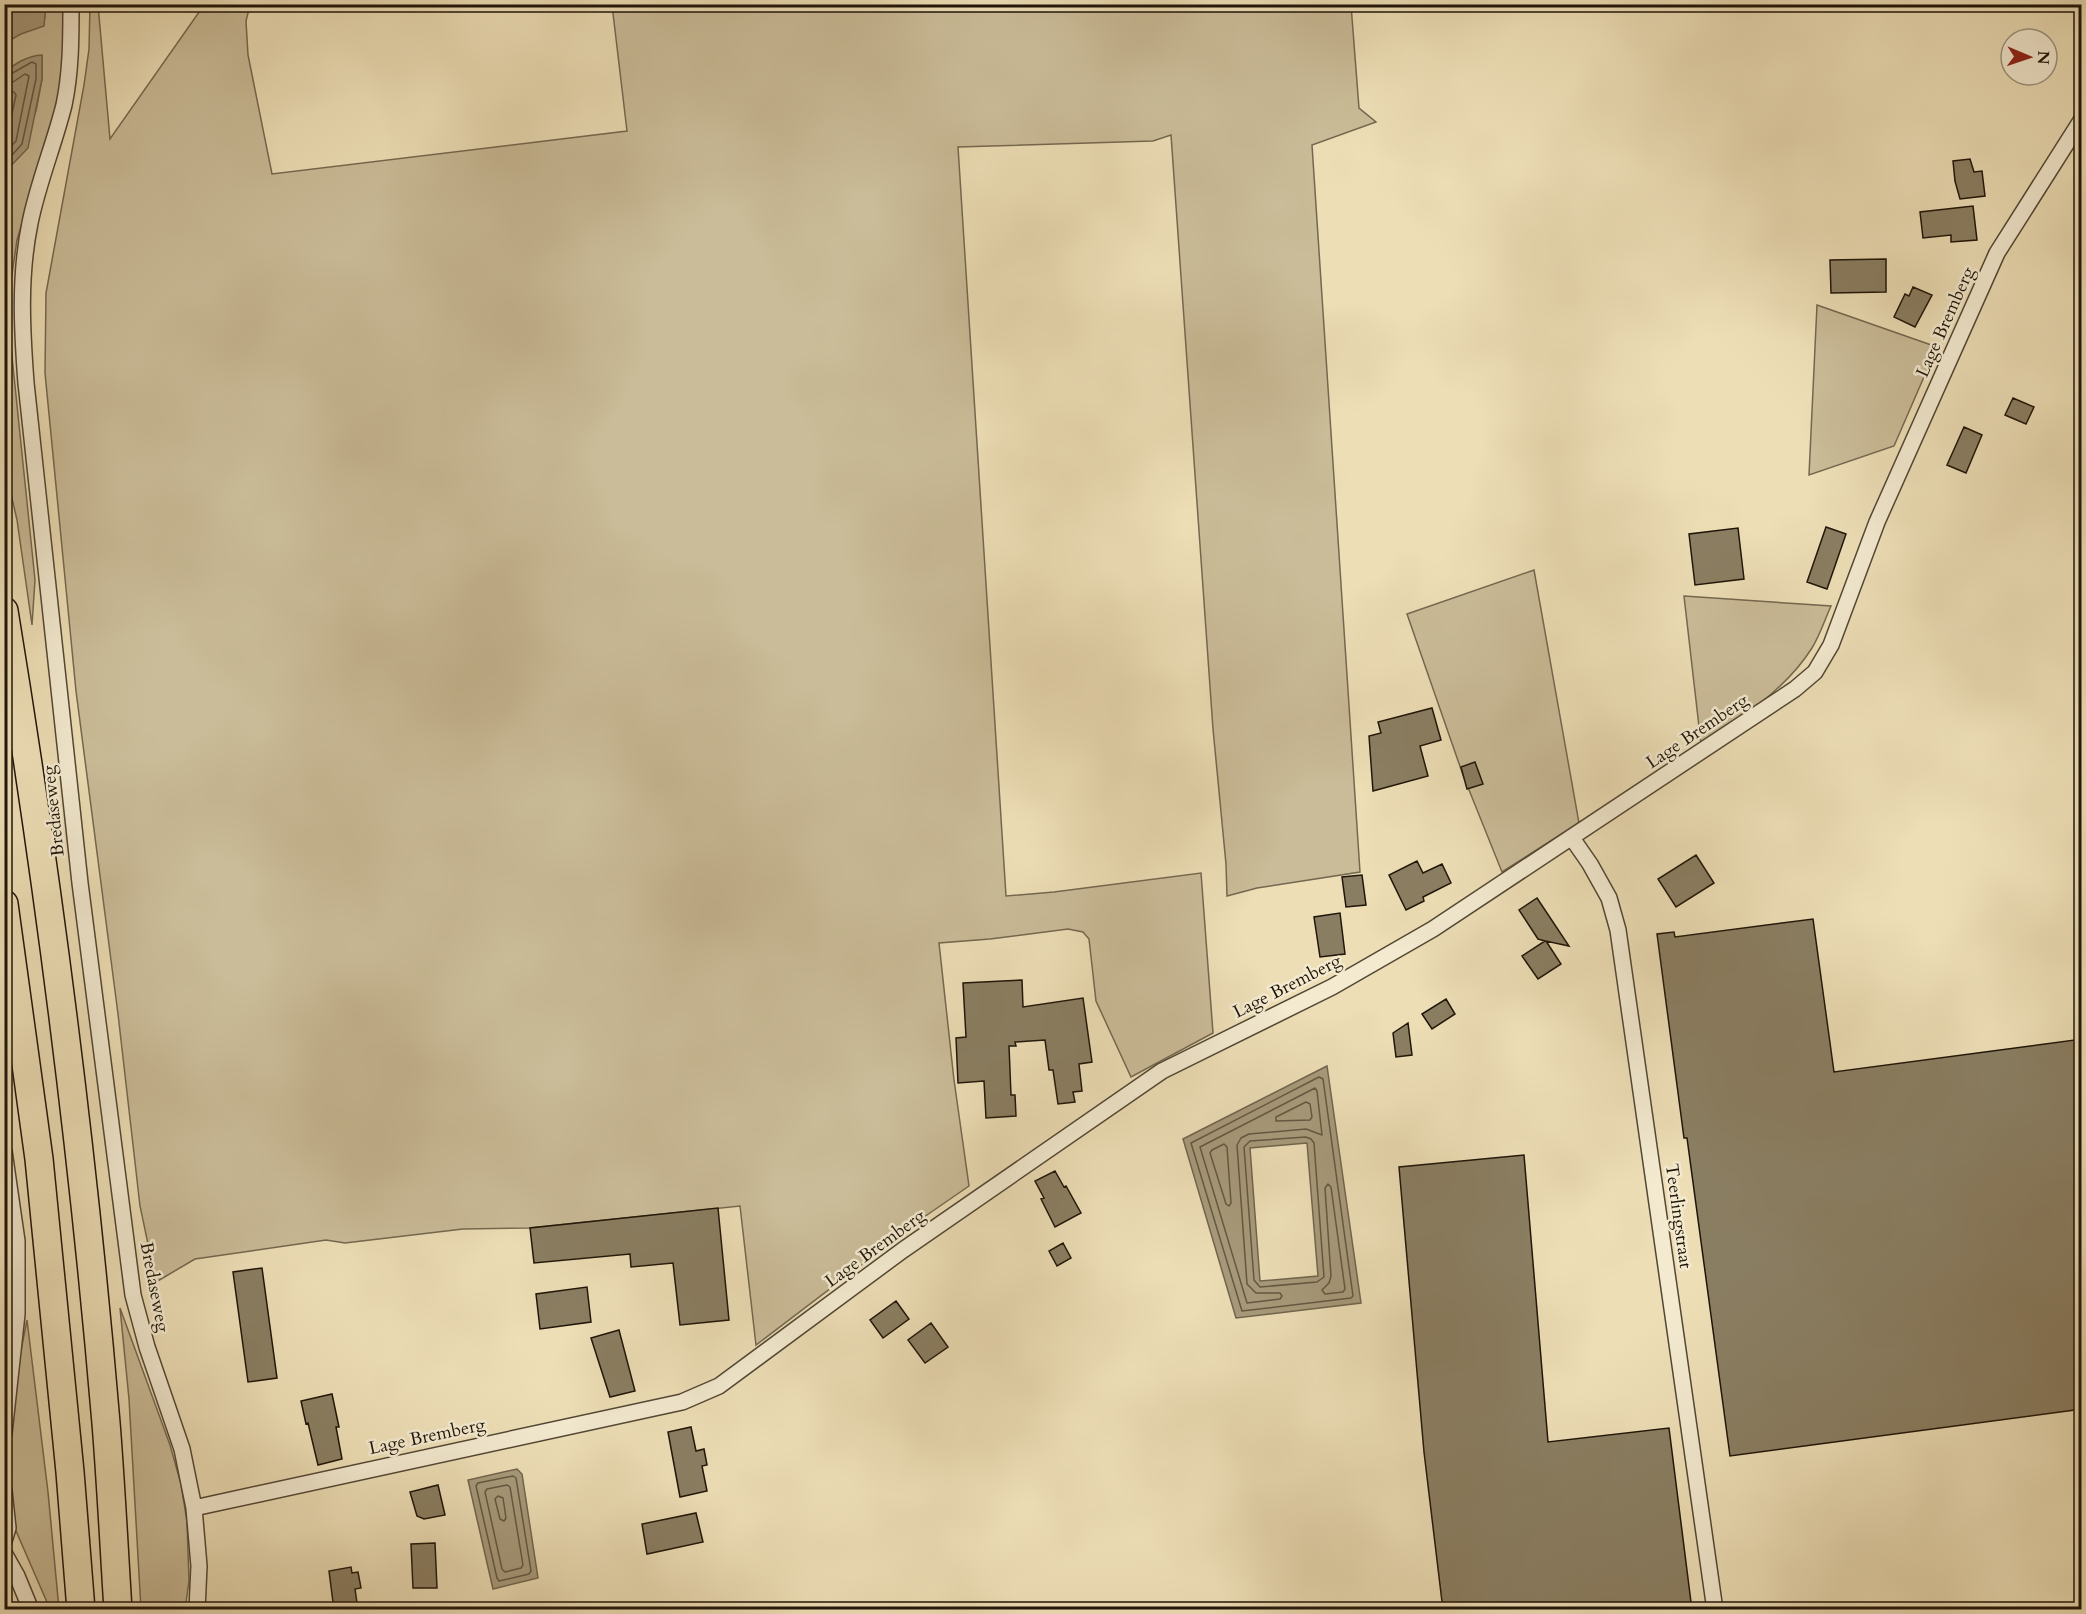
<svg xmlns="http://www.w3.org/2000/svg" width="2086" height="1614" viewBox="0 0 2086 1614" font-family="Cardo,serif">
<rect width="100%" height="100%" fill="#eddeb6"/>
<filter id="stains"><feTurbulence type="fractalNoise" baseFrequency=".00333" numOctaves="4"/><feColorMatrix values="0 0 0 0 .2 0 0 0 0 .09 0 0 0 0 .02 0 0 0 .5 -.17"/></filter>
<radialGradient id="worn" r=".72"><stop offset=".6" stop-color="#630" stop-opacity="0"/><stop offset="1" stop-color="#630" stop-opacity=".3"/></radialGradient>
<path fill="#cabc98" stroke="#746850" stroke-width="1.5" d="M46 5H64L62 87 17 240 7 308 35 580 32 625 17 520 5 468 4 172 11 166 36 111 42 79V56C27 56 17 63 5 72V43L45 17Z
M90 5H98L110 139 204 5H250L246 21 248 55 272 174 627 131 612 5H1351L1359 108 1376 122 1312 145 1360 872 1257 888 1227 896 1226 864 1213 729 1171 135 1153 141 958 147 1006 896 1054 892 1201 873 1213 1033 1131 1077 1096 1001 1089 939 1083 932 1068 929 990 939 939 943 954 1080 969 1186 927 1215 756 1345 740 1206 529 1228 463 1229 345 1243 326 1240 195 1259 156 1282 140 1206 118 1014 76 691 45 373 46 293 84 85 89 49Z
M1817 305 1937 347 1894 446 1809 475Z
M1534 570 1579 823 1502 872 1463 775 1407 614Z
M1684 596 1831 606C1825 619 1820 635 1812 648 1784 692 1743 715 1701 744Z
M120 1308 170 1445 181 1484 187 1522 189 1581 185 1609H141L129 1399Z
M27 1320 48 1492 59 1609H50L6 1508 5 1458 11 1401Z"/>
<path fill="#a79a7b" stroke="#71654d" stroke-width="1.5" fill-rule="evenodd" d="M5 4 46 5 44 26 21 34 5 43Z
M42 55V79L28 148 5 172V72C16 63 27 56 42 55Z
M1327 1066 1361 1303 1236 1318 1183 1139ZM1307 1143 1318 1276 1260 1281 1250 1148Z
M517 1469 522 1474 538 1578 493 1589 468 1480Z"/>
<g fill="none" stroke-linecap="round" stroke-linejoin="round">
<path stroke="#635842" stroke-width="1.5" d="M4 76 9 75 32 62 36 64V79L22 144 4 164
M4 84 13 82 25 74 29 76 16 141 4 153
M4 93 14 92 16 95 7 136 4 140
M1319 1077 1323 1079 1353 1296 1351 1298 1242 1311 1191 1143Z
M1315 1088 1317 1091 1322 1135 1306 1129 1249 1134 1241 1138 1237 1145 1247 1284 1256 1293H1280L1282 1296 1280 1299 1247 1303 1200 1147Z
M1306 1102 1310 1104 1312 1117 1310 1120 1276 1121V1117Z
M1306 1137 1311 1139 1314 1143 1324 1277 1317 1282 1260 1287 1254 1280 1244 1147 1250 1141Z
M1224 1144 1227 1147 1231 1203 1229 1206 1226 1204 1210 1153 1212 1150Z
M1328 1184 1331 1187 1345 1289 1343 1292 1325 1294 1322 1290 1329 1283 1331 1276 1325 1188Z
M513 1476 516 1478 531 1571 529 1574 499 1581 497 1578 476 1486 478 1483Z
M507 1485 510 1487 523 1565 521 1568 505 1572 502 1569 485 1492 487 1489Z
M498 1496 503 1498 506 1518 504 1521 500 1519 495 1499Z"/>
</g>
<path fill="#8a7e62" stroke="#1f1508" stroke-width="1.5" d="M1970 159 1974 172 1982 171 1985 196 1960 199 1955 181 1953 161Z
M1973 206 1977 240 1951 242V235L1923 238 1920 212Z
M1886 259V292L1831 293 1830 260Z
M1913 287 1932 295 1915 327 1894 317 1905 294 1909 296Z
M2013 398 2034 407 2026 424 2005 415Z
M1964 427 1982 435 1966 473 1947 465Z
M1826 527 1846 534 1827 589 1807 582Z
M1738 528 1744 579 1695 585 1689 534Z
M1432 708 1441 740 1420 746 1428 776 1373 791 1369 736 1381 733 1378 722Z
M1475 762 1483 784 1467 789 1461 767Z
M1696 855 1714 883 1676 907 1658 879Z
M1417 861 1423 873 1442 864 1451 883 1423 897 1424 901 1406 910 1389 875Z
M1362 875 1366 905 1346 907 1342 877Z
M1537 898 1569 946 1546 941 1561 964 1538 979 1522 956 1545 941 1538 939 1519 910Z
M1340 913 1345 954 1320 957 1314 917Z
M1813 919 1834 1072 2082 1039V1409L1730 1456 1687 1138H1684L1657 934 1674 932 1675 937Z
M1022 980 1023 1007 1083 998 1092 1062 1079 1064 1082 1091 1073 1092 1075 1102 1058 1104 1053 1070H1049L1045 1040 1015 1042 1016 1046H1009L1011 1095H1015L1016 1116 986 1118 984 1081 958 1083 956 1038 966 1037 963 983Z
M1446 999 1455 1014 1432 1029 1422 1014Z
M1408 1023 1412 1055 1396 1057 1393 1033Z
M1524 1155 1548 1442 1669 1428 1692 1610H1443L1424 1452 1399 1167Z
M1055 1171 1064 1187 1066 1186 1081 1213 1055 1227 1041 1199 1044 1198 1035 1181Z
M718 1208 729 1320 680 1325 673 1263 631 1267 630 1254 534 1263 530 1228Z
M1063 1243 1071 1258 1057 1266 1049 1251Z
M262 1268 277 1378 248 1382 233 1272Z
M587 1287 591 1322 540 1329 536 1294Z
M896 1301 909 1319 883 1338 870 1320Z
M931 1323 948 1347 925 1363 908 1340Z
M619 1330 635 1391 610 1397 591 1338Z
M332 1394 339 1427H336L342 1459 318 1465 308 1423 306 1424 301 1401Z
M691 1427 696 1451 704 1449 707 1465 702 1466 707 1491 680 1497 668 1432Z
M438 1485 445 1515 424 1519 417 1516 410 1492Z
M696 1513 703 1542 647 1554 642 1524Z
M435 1543 437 1588H413L411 1544Z
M351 1567 352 1573 358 1572 361 1588 355 1589 358 1610H334L329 1571Z"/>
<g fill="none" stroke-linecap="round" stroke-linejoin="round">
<g stroke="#524734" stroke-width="18">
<path id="minor" d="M71 4C71 38 71 72 64 105 54 145 38 183 30 223 19 276 22 330 26 383L80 883 133 1295 147 1347 182 1449 194 1508 199 1566 197 1610
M1572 838 1590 864 1609 898 1618 930 1715 1610
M4 1151 17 1241V1314L4 1433
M4 1491 8 1528 4 1541
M194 1508 682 1402 719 1386 903 1250 1162 1071 1332 987 1433 929 1795 689 1815 672 1831 645 1877 522 1997 253 2082 119
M4 1553 17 1576 31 1610"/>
</g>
<g stroke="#1f1508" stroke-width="30">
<path id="motorway" d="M4 611C48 880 83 1151 106 1423 111 1485 114 1547 118 1610
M4 904 39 1159 70 1472 81 1610"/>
</g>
<use href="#minor" stroke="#f3ead0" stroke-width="15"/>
<use href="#motorway" stroke="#eddeb6" stroke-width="27"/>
</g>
<g text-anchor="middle" stroke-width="5" stroke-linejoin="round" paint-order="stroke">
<g font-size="18" fill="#1f1508" stroke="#f3ead0">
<text transform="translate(1945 322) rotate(-66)" y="6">Lage Bremberg</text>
<text transform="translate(1697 731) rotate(-34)" y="6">Lage Bremberg</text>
<text transform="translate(53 811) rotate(-96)" y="6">Bredaseweg</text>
<text transform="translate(1287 986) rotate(-27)" y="6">Lage Bremberg</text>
<text transform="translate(1679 1216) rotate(82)" y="6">Teerlingstraat</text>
<text transform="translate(875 1248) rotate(-36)" y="6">Lage Bremberg</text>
<text transform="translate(155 1287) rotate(79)" y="6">Bredaseweg</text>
<text transform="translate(427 1436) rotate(-12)" y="6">Lage Bremberg</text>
</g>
</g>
<rect width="2086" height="1614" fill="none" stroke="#eddeb6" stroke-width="24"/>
<rect x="6" y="6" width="2074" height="1602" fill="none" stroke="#1f1508" stroke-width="3"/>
<rect x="12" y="12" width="2062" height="1590" fill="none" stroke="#1f1508" stroke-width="1.5"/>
<g transform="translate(2029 57) rotate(92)"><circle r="28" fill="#f3ead0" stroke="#9e9580" stroke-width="1.5"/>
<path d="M0-4.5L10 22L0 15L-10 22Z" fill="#8f2418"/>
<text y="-9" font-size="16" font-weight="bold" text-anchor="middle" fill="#1f1508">N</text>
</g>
<rect width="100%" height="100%" filter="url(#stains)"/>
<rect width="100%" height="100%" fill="url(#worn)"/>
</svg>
